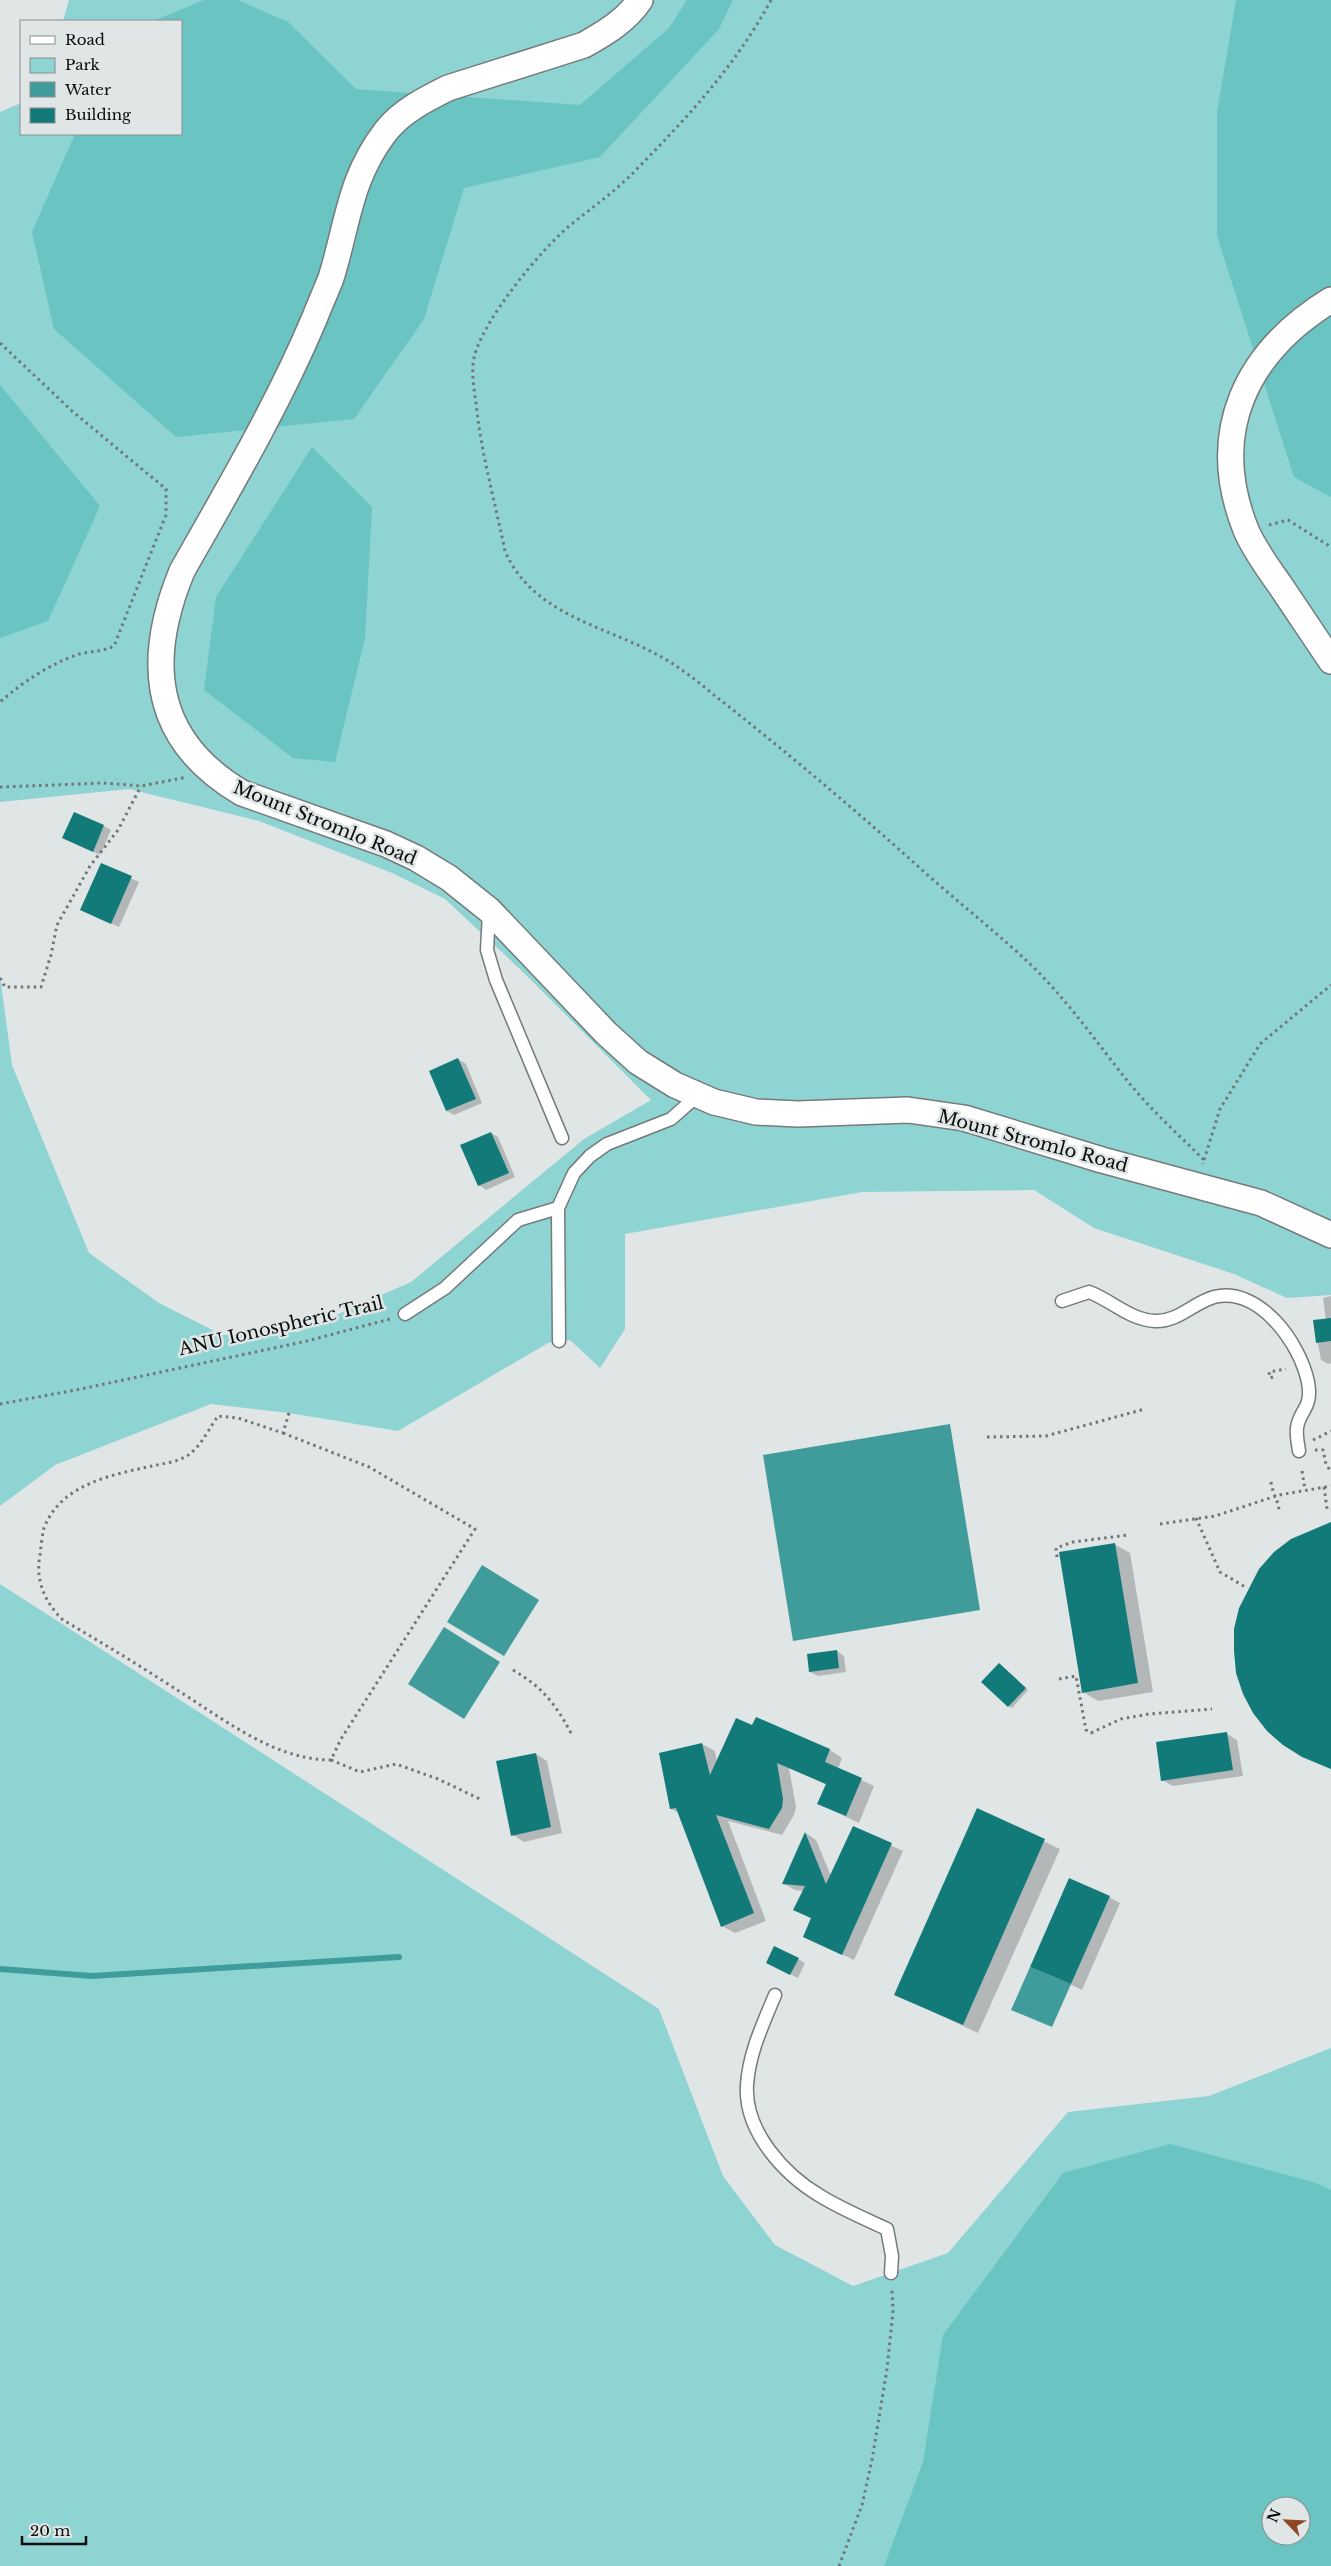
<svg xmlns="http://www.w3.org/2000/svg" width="1331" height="2566" viewBox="0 0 1331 2566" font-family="'Libre Baskerville',serif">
<rect width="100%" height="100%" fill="#e0e5e5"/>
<path fill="#8ed4d3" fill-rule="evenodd" d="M69 0H1331V1295L1287 1298 1234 1274 1094 1228 1034 1190 862 1192 625 1234V1329L600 1368 570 1340 548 1343 398 1431 289 1413 211 1404 55 1465 0 1506V976L12 1065 89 1253 159 1303 222 1335 298 1332 411 1282 584 1139 651 1100 523 972 445 899 392 873 259 821 129 789 0 802V112L21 103V134H181V21H63Z
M0 1584 659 2009 723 2176 775 2245 853 2286 948 2253 1068 2112 1209 2096 1331 2048V2566H0ZM1271 2506H1301V2536H1271Z"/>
<path fill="#6ac4c2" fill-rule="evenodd" d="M204 0H238L288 22 356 89 580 105 669 28 687 0H733L719 29 600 157 464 188 424 319 354 419 176 437 54 329 32 232 75 134H181V21H153Z
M1236 0H1331V497L1294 477 1217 236V112Z
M0 385 100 506 48 621 0 638Z
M312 447 372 507 365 638 335 762 293 758 204 690 216 597Z
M1170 2144 1313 2182 1331 2190V2566H884L923 2462 943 2335 1063 2173ZM1271 2506H1301V2536H1271Z"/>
<path fill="#409c9b" d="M950 1424 980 1610 793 1641 763 1455Z
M482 1565 539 1600 504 1656 447 1622Z
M444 1627 500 1662 464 1719 408 1684Z
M1030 1967 1071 1984 1052 2027 1011 2010Z"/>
<path fill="#0003" d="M104 826 111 830 100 855 64 838Z
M102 865 139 882 119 927 81 910Z
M458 1059 466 1064 482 1103 454 1115 447 1111Z
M491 1133 498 1137 515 1177 486 1190 479 1185Z
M1331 1296V1363L1328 1364 1321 1360 1314 1322 1326 1320 1323 1298Z
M1331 1523V1769L1302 1756Z
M1114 1544 1130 1553 1153 1692 1098 1701 1083 1692Z
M837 1651 844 1656 846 1672 818 1676 810 1672Z
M1002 1666 1028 1690 1012 1708 1009 1706Z
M756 1719 830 1750 842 1758 838 1769 874 1786 859 1823 819 1804 827 1785 789 1768 796 1807 794 1815 782 1835 728 1821 766 1921 735 1933 722 1926 679 1813 671 1809 702 1744 715 1751 717 1762 753 1727Z
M1227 1734 1237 1740 1243 1776 1173 1786 1162 1780Z
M536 1754 547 1761 562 1833 524 1842 513 1835Z
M977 1810 1060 1849 978 2033 895 1994Z
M853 1827 903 1851 854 1960 804 1937 812 1919 794 1910 804 1891 795 1890 784 1884 806 1833 816 1840 831 1876Z
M1109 1897 1120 1903 1082 1990 1032 1966Z
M798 1959 805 1963 798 1978 775 1967Z"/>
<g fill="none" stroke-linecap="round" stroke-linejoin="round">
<path stroke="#409c9b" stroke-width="6" d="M0 1969 92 1976 399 1957"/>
</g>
<path fill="#127b7a" d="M74 812 104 825 93 852 62 838Z
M101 863 132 876 111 924 80 910Z
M458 1058 476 1099 446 1111 429 1071Z
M491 1132 509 1173 478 1186 460 1145Z
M1331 1318V1341L1316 1343 1313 1320Z
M1331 1522V1769L1302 1757 1283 1745 1267 1731 1253 1713 1243 1694 1236 1673 1234 1651V1629L1239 1608 1259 1569 1274 1552 1291 1539Z
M1115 1543 1138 1683 1082 1693 1059 1552Z
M837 1650 839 1668 809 1672 807 1654Z
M999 1663 1026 1688 1008 1707 981 1682Z
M756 1717 830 1749 825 1762 862 1778 846 1816 817 1804 826 1784 777 1763 783 1799 782 1808 769 1829 716 1815 754 1913 721 1927 676 1808 670 1809 659 1753 702 1743 710 1775 736 1718 752 1725Z
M1227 1732 1233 1770 1161 1781 1156 1742Z
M536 1753 551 1827 511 1836 496 1761Z
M977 1808 1045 1839 963 2025 894 1995Z
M853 1826 892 1843 842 1955 803 1937 811 1918 793 1910 805 1886 782 1884 805 1832 826 1884Z
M1069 1878 1110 1896 1071 1984 1030 1967Z
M774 1946 799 1958 790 1975 766 1963Z"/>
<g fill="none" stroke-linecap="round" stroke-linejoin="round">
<g stroke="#757a7a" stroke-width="15">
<path id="service" d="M489 913 487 950 496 980 562 1138
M1062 1301 1089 1292C1111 1300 1130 1320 1155 1321 1178 1322 1193 1303 1214 1297 1259 1286 1300 1343 1308 1382 1313 1409 1299 1410 1297 1428 1296 1435 1298 1444 1299 1451
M405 1314 445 1288 518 1220 558 1208
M559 1341 558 1208 574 1173 590 1156 607 1144 671 1119 698 1095
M775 1995C763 2024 749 2053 747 2085 744 2131 784 2175 822 2197 842 2209 865 2219 887 2229L892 2256 891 2273"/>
</g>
<g stroke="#757a7a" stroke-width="28">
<path id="minor" d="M640 0C626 21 605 33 584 45L448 88C426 99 402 111 386 131 349 179 348 224 331 278 326 291 320 304 315 317 278 405 229 488 182 571 145 661 152 740 242 793L386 844 416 858 449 878 489 910 606 1033 638 1062 675 1085 714 1102 756 1112 798 1114 908 1110 964 1118 1102 1160 1261 1203 1331 1235
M1331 300C1245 353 1207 433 1246 530 1254 549 1268 568 1280 585 1297 610 1314 636 1331 661"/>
</g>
<path stroke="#717575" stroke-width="3" stroke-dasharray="2.5 4" stroke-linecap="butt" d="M771 0C735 67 685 120 632 174 613 193 590 209 568 227 540 251 482 321 474 358 471 373 474 388 476 403 481 453 495 502 505 551 532 614 602 625 656 654 677 665 696 680 714 695 788 753 860 814 930 877 963 906 997 933 1029 963 1065 997 1098 1044 1129 1083 1151 1110 1179 1135 1204 1160L1203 1164
M0 343 72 411 166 489V515L114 646C102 652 89 651 76 655 47 666 23 682 0 702
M1269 525 1288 520 1331 547
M0 787 103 783 141 786 187 777
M0 978 5 987H41L51 955 57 925 90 866 118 830 141 786
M1204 1160 1220 1109 1260 1044 1331 985
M1273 1377 1270 1378 1269 1372 1286 1369
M0 1404 81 1389 307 1341 390 1319
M283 1433 369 1467 475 1529 341 1739 331 1760C273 1760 221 1717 174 1688 137 1664 101 1642 63 1620 45 1603 35 1580 40 1555 41 1546 42 1536 44 1528 61 1484 111 1475 152 1466 165 1463 180 1462 191 1453 202 1444 210 1427 218 1416L238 1418 283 1433 289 1413
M987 1437 1046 1436 1145 1409
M1313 1440 1331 1431
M1315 1450H1323L1326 1464 1331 1472
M1302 1471 1305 1490
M1271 1482C1272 1492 1278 1500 1279 1510
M1324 1487 1327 1509H1331
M1196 1518 1220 1572 1247 1588
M1160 1524 1215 1516 1279 1495 1331 1486
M1057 1557 1056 1548 1073 1542 1128 1535
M513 1670C542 1687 555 1703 571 1733
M1059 1679 1076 1676 1086 1730 1091 1733 1121 1719 1149 1714 1212 1709
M331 1760 360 1772 396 1764 438 1779 482 1800
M839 2566 862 2505 872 2460 887 2369 893 2311 892 2289"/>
<use href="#service" stroke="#fff" stroke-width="12"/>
<use href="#minor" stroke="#fff" stroke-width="25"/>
</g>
<g text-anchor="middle" stroke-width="5" stroke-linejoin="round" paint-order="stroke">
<g font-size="18" fill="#0a0c0c" stroke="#e0e5e5">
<text transform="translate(325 823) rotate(22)" y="6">Mount Stromlo Road</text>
<text transform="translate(1033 1141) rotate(15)" y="6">Mount Stromlo Road</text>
<text transform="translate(281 1326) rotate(-13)" y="6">ANU Ionospheric Trail</text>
</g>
</g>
<rect x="20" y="20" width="162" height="115" fill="#e0e5e5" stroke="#8a8e8e"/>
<rect x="30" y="36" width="25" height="8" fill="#ffffff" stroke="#8a8e8e"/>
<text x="65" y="45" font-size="15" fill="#0a0c0c">Road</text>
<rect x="30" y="58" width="25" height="15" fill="#8ed4d3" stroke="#8a8e8e"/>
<text x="65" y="70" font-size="15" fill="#0a0c0c">Park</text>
<rect x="30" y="82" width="25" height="15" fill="#409c9b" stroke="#8a8e8e"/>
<text x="65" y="95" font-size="15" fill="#0a0c0c">Water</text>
<rect x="30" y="108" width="25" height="15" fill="#127b7a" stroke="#8a8e8e"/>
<text x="65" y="120" font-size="15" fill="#0a0c0c">Building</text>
<g transform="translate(1286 2521) rotate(294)"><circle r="24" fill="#e0e5e5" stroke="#8a8e8e"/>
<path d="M0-4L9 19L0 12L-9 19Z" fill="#8f4823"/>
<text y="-8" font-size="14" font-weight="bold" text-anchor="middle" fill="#0a0c0c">N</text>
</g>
<path d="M22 2536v8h64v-8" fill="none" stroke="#0a0c0c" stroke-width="2.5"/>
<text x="30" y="2536" font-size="15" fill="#0a0c0c" stroke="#e0e5e5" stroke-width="4" paint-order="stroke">20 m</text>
</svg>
